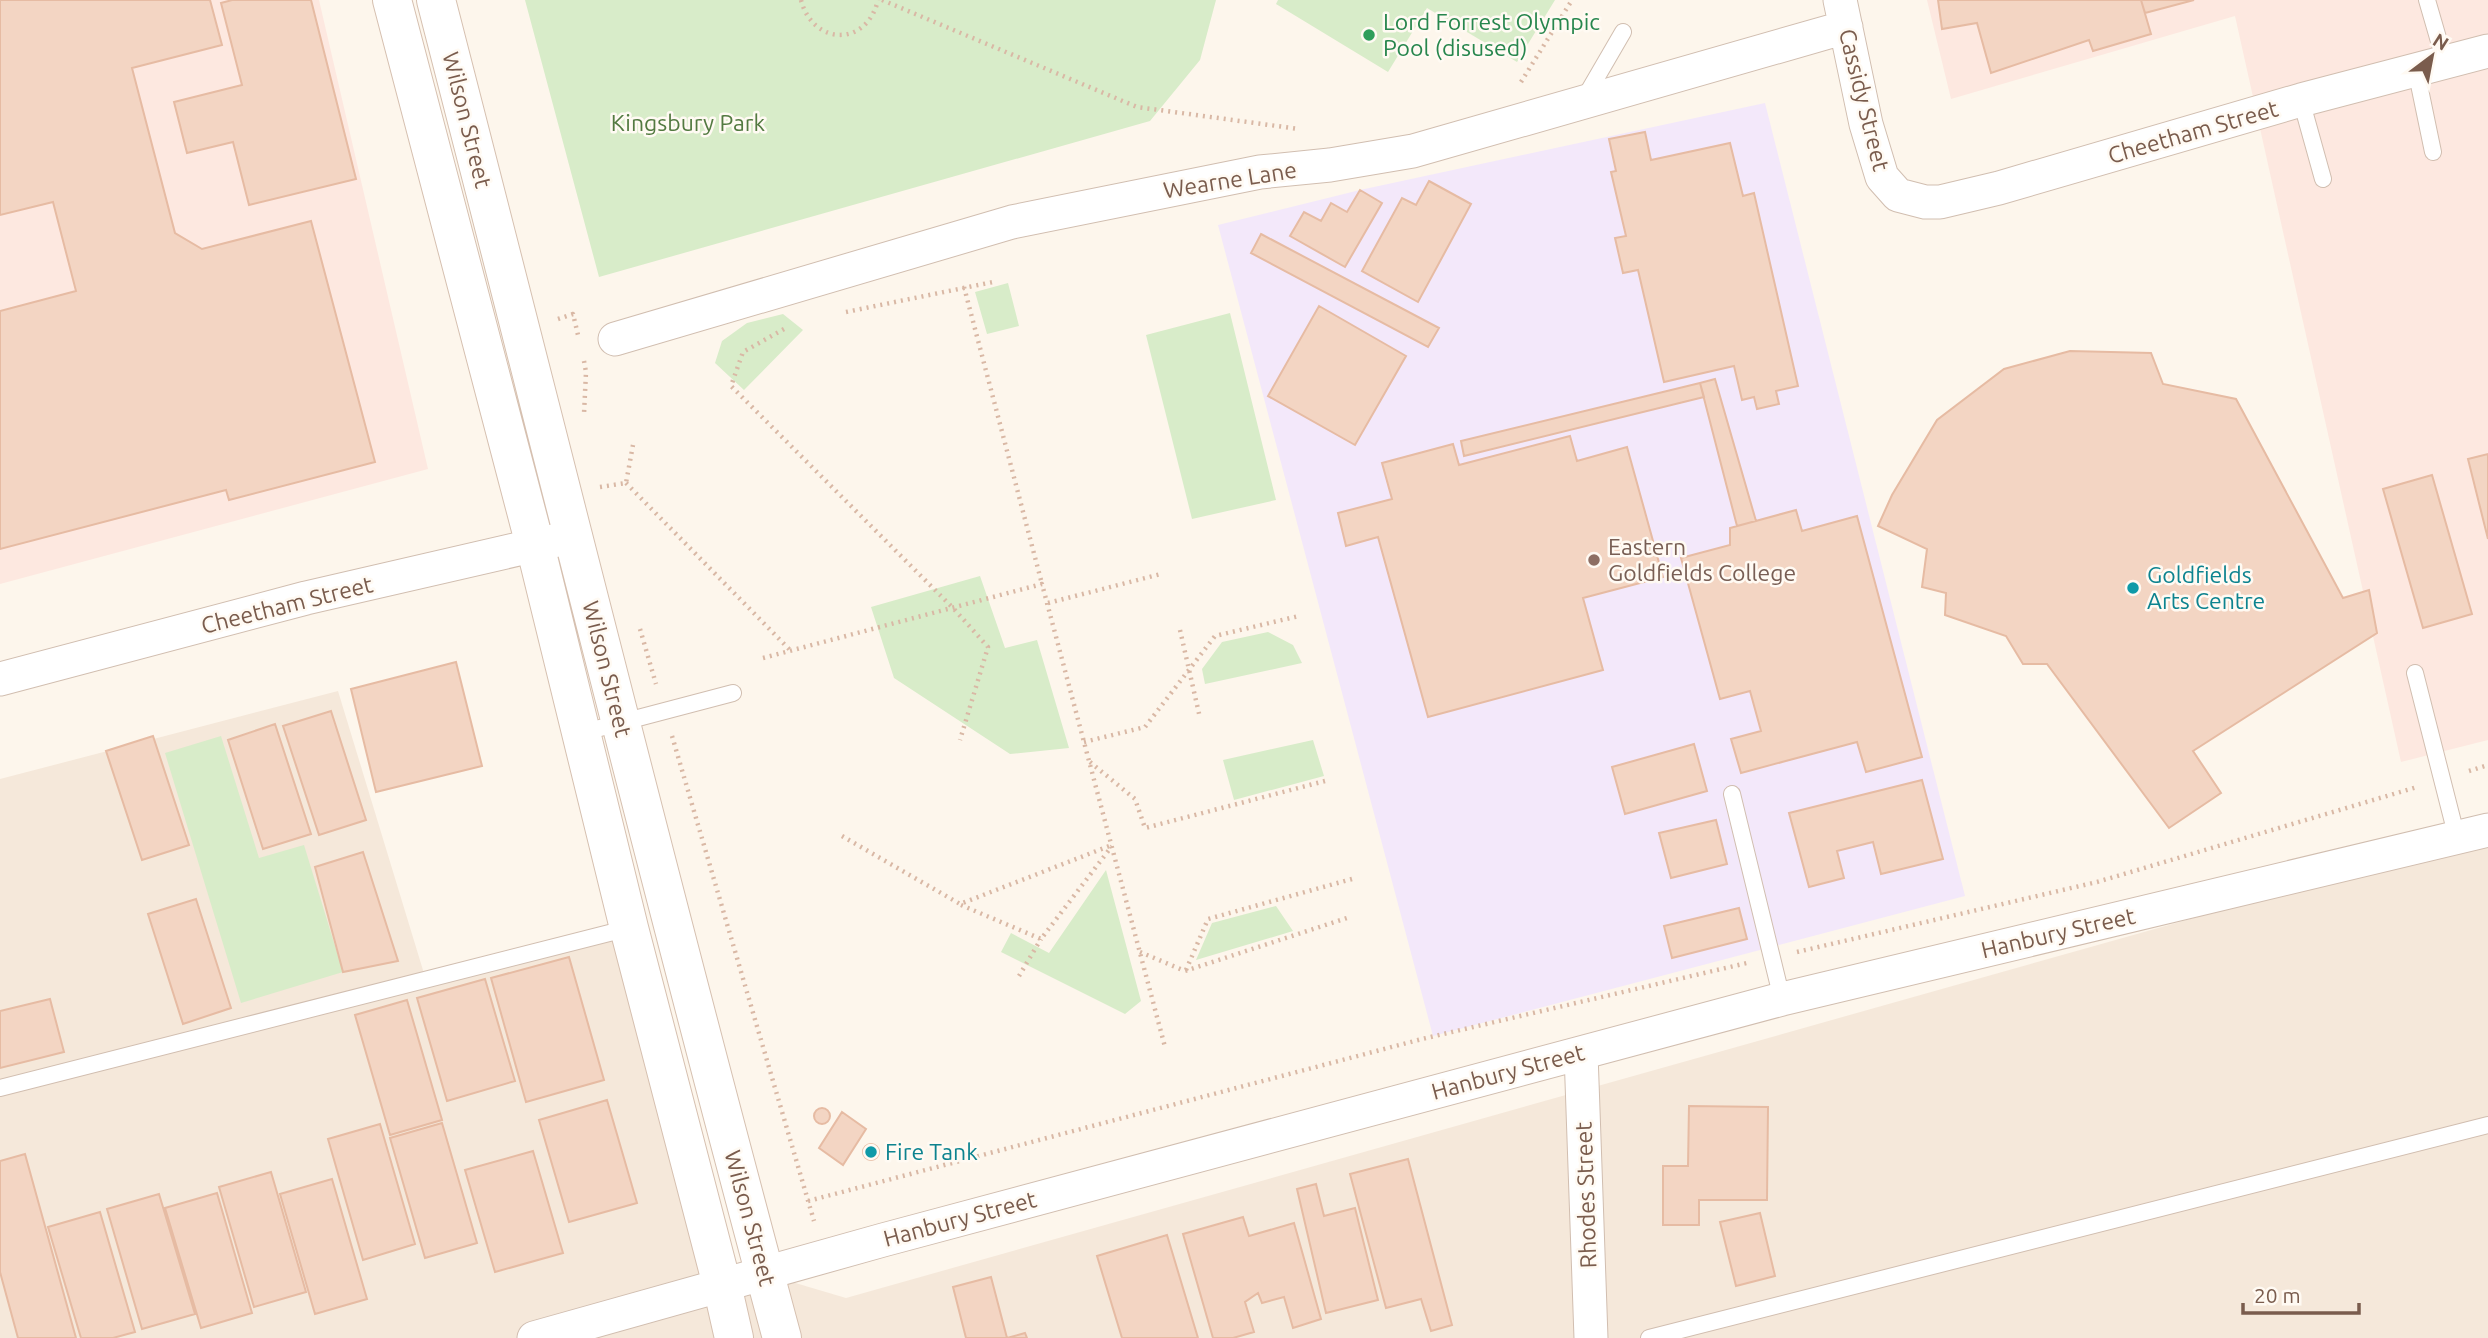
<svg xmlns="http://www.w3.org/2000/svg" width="2488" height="1338" viewBox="0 0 2488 1338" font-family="Ubuntu,sans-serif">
<rect width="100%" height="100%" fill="#fdf6ec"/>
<path fill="#f5e8da" d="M338 691 426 980 629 928 722 1285 765 1274 846 1298 2488 835V1338H0V779Z"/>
<path fill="#fde8e0" d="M0 0H319L428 469 0 584Z
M1927 0H2488V740L2401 762 2235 16 1951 99Z"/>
<path fill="#f3e8fa" d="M1765 103 1965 896 1433 1036 1218 225 1360 190Z"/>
<path fill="#d8ecc9" d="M525 0H1216L1200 60 1150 121 599 277Z
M1278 0H1555L1517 62 1427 8 1388 72 1276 4Z
M1008 283 1019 326 987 334 975 292Z
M1230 313 1276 500 1192 519 1146 335Z
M783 314 803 330 744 390 715 363 722 341 747 323Z
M980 576 1005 648 1037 640 1069 748 1010 754 894 678 871 607Z
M1268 632 1293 645 1302 663 1205 684 1202 669 1222 642Z
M221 736 259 858 304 845 343 972 241 1003 165 753Z
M1313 740 1324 776 1234 800 1223 760Z
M1106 870 1141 1001 1125 1014 1001 952 1011 933 1049 953Z
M1276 906 1293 931 1196 960 1212 923Z"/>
<path fill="#f3d5c3" stroke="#e6bba3" stroke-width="2" d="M0 0H210L222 45 132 68 175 233 202 249 311 221 375 462 229 500 226 490 0 549V311L76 291 53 202 0 215Z
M232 0H311L356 179 249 205 233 142 187 153 174 102 242 85 221 3Z
M1938 0H2141L2151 34 2093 51 2089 40 1991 73 1977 23 1942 29Z
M2141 0H2194L2145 13Z
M1645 132 1651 160 1730 143 1743 196 1754 193 1798 386 1776 391 1779 404 1757 409 1754 397 1742 400 1734 366 1664 382 1638 270 1623 273 1615 238 1626 236 1611 172 1616 171 1609 139Z
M1429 181 1471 204 1418 302 1362 271 1402 198 1416 205Z
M1360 190 1382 203 1345 267 1290 236 1304 212 1321 221 1331 203 1347 212Z
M1261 234 1439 328 1428 347 1251 253Z
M1319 306 1406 356 1355 445 1268 396Z
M2070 351 2151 353 2163 384 2236 399 2343 598 2369 590 2377 633 2193 751 2221 793 2169 828 2047 664H2023L2006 636 1945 615 1946 593 1922 587 1927 549 1878 526 1892 495 1937 420 2004 369Z
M1715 379 1756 521 1737 526 1700 383Z
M1700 383 1704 397 1464 456 1461 441Z
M1570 436 1577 461 1627 447 1663 577 1583 598 1603 670 1428 717 1378 537 1346 546 1338 513 1392 499 1382 463 1453 444 1459 465Z
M2488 454V539L2468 459Z
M2432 475 2472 614 2423 628 2383 489Z
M1796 510 1802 531 1857 516 1922 757 1866 772 1857 742 1741 773 1731 739 1761 731 1750 691 1720 699 1681 558 1730 545V528Z
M456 662 482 766 376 792 351 689Z
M331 711 366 820 319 835 283 726Z
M275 724 311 834 263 849 228 740Z
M153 736 189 845 142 860 106 751Z
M1694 744 1707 791 1625 814 1612 767Z
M1922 780 1943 859 1881 874 1873 842 1837 851 1844 878 1809 887 1789 813Z
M1716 820 1727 864 1671 878 1659 833Z
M363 852 398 961 343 972 315 867Z
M196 899 231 1008 183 1024 148 914Z
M1739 908 1747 939 1672 958 1664 926Z
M569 957 604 1080 526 1102 491 978Z
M485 979 515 1081 447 1101 417 998Z
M50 999 64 1052 0 1068V1011Z
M407 1000 442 1120 390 1135 355 1015Z
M607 1100 637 1203 569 1222 539 1120Z
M1689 1106 1768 1107 1767 1200H1699V1225H1663V1166H1688Z
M814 1116a8 8 0 1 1 16 0a8 8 0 1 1-16 0Z
M842 1112 866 1129 843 1165 819 1148Z
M442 1123 477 1243 425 1258 390 1138Z
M380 1124 415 1244 363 1260 328 1139Z
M863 1152a8 8 0 1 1 16 0a8 8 0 1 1-16 0Z
M533 1151 563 1253 495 1272 465 1170Z
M25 1154 76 1338H18L0 1272V1161Z
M1408 1159 1452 1325 1431 1331 1421 1299 1386 1308 1350 1174Z
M271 1172 306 1292 254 1307 219 1187Z
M332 1179 367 1299 315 1314 280 1194Z
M1316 1184 1324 1216 1355 1208 1378 1300 1326 1313 1297 1189Z
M217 1193 252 1313 201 1328 165 1208Z
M159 1194 195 1314 142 1329 107 1209Z
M100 1212 135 1332 113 1338H81L48 1227Z
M1760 1213 1775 1276 1736 1286 1720 1222Z
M1243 1217 1249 1236 1294 1223 1321 1319 1293 1328 1284 1297 1262 1303 1258 1293 1245 1302 1254 1332 1233 1338H1213L1183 1234Z
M1167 1235 1198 1338H1122L1097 1256Z
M991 1277 1007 1338 1025 1333 1027 1338H966L953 1287Z"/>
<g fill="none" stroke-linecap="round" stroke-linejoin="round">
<g stroke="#d1beb0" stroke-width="18">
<path id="lane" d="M2427 0 2445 62
M2416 70 2433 152
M1584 99 1623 32
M2301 100 2323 179
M2415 673 2457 838
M581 733 733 693
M1732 794 1782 999
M0 1088 629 928
M1649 1338 2488 1125"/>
</g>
<g stroke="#d1beb0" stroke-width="35">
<path id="street" d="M1840 0 1866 124 1882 177 1898 195 1925 202H1940L1999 188 2301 100 2488 51
M615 339 1012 222 1260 172 1330 165 1413 151 1846 27
M0 679 306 598 575 536
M1581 1053 1591 1338
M534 1338 883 1240 1782 999 2488 830"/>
</g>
<g stroke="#d6c0b0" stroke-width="40">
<path id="secondary" d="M392 0 535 545 629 928 722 1285 734 1338
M436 0C551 446 662 893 782 1338"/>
</g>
<path stroke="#d9b8a5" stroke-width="4.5" stroke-dasharray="2 5" stroke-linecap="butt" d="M801 0C813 46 867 47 878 0
M882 0 1137 107 1299 129
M1521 82 1572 0
M964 287 1042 584
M846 312 993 282
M558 319 573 314 578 335
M784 329 743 352 731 386 954 609 988 647 960 740
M584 361 586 372 584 414
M626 483 791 651
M600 487 626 483 633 445
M1048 603 1161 574
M640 629 656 684
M1180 630 1200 718
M763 658 1042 584 1165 1047
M672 736 814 1221
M1084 742 1145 727 1215 636 1299 616
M1090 762 1135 799 1145 828 1325 781
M2469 771 2488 765
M842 836 960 904 1112 845
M961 905 1041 939 1112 846
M1140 952 1185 971 1350 917
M1797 952 2097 882 2417 787
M1186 970 1208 919 1352 879
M1019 976 1041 939
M808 1201 1422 1039 1747 963"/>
<use href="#lane" stroke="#fff" stroke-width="16"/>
<use href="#street" stroke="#fff" stroke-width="33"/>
<use href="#secondary" stroke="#fff" stroke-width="38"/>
</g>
<circle fill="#2e9e5b" stroke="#fffaf3" stroke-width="2.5" cx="1369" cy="35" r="7"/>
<circle fill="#8d6e63" stroke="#fffaf3" stroke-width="2.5" cx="1594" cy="560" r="7"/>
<g fill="#0f9aa8" stroke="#fffaf3" stroke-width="2.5">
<circle cx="2133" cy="588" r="7"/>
<circle cx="871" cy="1152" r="7"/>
</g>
<g text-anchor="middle" stroke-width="5" stroke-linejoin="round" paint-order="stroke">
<g font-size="23" fill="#27864d" stroke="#fffaf3" text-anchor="start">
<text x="1383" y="30">Lord Forrest Olympic<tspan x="1383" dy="26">Pool (disused)</tspan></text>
</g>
<g font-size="23" fill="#7a5c4d" stroke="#fffaf3">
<text transform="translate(1864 100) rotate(76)" y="8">Cassidy Street</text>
<text transform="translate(467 120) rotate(76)" y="8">Wilson Street</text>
<text transform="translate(2193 132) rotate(-16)" y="8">Cheetham Street</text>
<text transform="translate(1230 180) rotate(-9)" y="8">Wearne Lane</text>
<text transform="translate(287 605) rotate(-14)" y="8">Cheetham Street</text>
<text transform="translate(607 669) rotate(76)" y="8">Wilson Street</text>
<text transform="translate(2058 933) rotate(-13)" y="8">Hanbury Street</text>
<text transform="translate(1508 1072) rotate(-15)" y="8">Hanbury Street</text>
<text transform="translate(1586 1195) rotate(-92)" y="8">Rhodes Street</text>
<text transform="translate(750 1218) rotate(75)" y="8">Wilson Street</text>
<text transform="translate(960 1219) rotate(-15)" y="8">Hanbury Street</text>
</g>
<g font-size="23" fill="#537a41" stroke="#fffaf3">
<text x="688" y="131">Kingsbury Park</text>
</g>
<g font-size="23" fill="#785e54" stroke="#fffaf3" text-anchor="start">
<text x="1608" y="555">Eastern<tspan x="1608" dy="26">Goldfields College</tspan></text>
</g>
<g font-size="23" fill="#0d838f" stroke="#fffaf3" text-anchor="start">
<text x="2147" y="583">Goldfields<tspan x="2147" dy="26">Arts Centre</tspan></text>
<text x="885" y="1160">Fire Tank</text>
</g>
</g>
<g transform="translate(2432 56) rotate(32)" stroke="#fffaf3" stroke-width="5" paint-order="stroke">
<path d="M0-5L12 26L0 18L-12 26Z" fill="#7a5c4d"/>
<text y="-10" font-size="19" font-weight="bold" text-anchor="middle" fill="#7a5c4d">N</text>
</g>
<path d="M2243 1303v10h116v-10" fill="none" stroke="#7a5c4d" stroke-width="3.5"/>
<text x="2254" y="1303" font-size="21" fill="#7a5c4d" stroke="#fffaf3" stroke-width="5" paint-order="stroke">20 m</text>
</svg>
